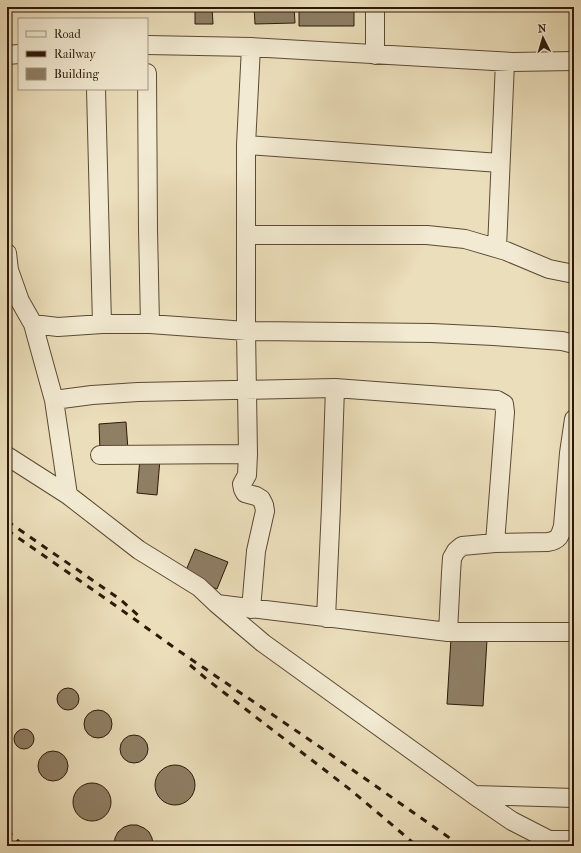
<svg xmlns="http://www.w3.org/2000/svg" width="581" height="853" viewBox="0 0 581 853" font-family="'IM FELL French Canon',serif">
<rect width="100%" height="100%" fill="#ebdeba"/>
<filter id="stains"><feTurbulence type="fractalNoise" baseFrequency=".005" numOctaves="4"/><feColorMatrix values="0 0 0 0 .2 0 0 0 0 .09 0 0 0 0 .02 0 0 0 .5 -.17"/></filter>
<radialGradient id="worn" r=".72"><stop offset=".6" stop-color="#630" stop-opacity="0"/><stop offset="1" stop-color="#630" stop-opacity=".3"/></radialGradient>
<path fill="#8f7f65" stroke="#2c1809" d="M195 7H212L213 24H195Z
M254 7H294L295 23 255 24Z
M299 7H354V26H299Z
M126 422 128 450 100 451 99 424Z
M140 458 160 459 157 495 137 493Z
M195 549 228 562 217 589 184 575Z
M451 638 487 640 483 706 447 704Z
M57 699a11 11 0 1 1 22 0a11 11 0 1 1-22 0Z
M84 724a14 14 0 1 1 28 0a14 14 0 1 1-28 0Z
M14 739a10 10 0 1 1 20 0a10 10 0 1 1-20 0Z
M120 749a14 14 0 1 1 28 0a14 14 0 1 1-28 0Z
M38 766a15 15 0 1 1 30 0a15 15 0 1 1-30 0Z
M155 785a20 20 0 1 1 40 0a20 20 0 1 1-40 0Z
M73 802a19 19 0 1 1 38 0a19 19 0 1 1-38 0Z
M130 825H137L144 828 149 832 152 838 153 846H114L115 838 118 832 124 827Z"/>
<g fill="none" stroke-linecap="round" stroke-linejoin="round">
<g stroke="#5c4a35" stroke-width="20">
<path id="minor" d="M147 45 251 47 512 62 574 61
M251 47 246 145V331L248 454 247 475 242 484 243 489 245 493 256 496 261 499 264 505 265 511 256 551 251 609
M7 55 19 54
M375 55V7
M147 73 148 229 150 324
M96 89 102 324
M246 145 500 163
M246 235H427L465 239 506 251 549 269 574 274
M497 248 505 62
M7 253 9 270 20 301 33 324 54 400 68 495
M33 324 58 327 102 324H150L246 331 432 333 494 336 562 341 574 344
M54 400 92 395 138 392 335 388 497 400 504 404 505 412 495 543
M100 455 248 454
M7 456 68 495 139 550 199 587 217 604 448 632H574
M217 604 263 643 474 795 512 821 549 840 558 846
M326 618 331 507 335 388
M448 632 451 573 452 558 456 551 462 546 495 543 548 542C559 540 560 536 563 526L569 453 574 419
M474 795 574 798
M549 840H574"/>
</g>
<use href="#minor" stroke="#f2ead2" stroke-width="18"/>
<path stroke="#2c1809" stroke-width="3" stroke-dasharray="7 7" stroke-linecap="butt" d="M7 521 121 600 141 618
M7 530 116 606 179 651 320 747 461 846
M190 665 209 681 352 791 417 846
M7 830 23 846"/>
</g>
<rect width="581" height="853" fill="none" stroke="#ebdeba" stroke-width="24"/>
<rect x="8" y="8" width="565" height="837" fill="none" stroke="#2c1809" stroke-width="2"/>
<rect x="12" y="12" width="557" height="829" fill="none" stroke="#2c1809"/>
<rect x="18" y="18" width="130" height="72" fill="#f2ead2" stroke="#a39682"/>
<rect x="26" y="31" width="20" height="6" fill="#f2ead2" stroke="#a39682"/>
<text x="54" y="38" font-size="12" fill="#2c1809">Road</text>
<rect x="26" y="51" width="20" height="6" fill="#2c1809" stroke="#a39682"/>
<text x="54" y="58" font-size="12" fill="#2c1809">Railway</text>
<rect x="26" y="68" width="20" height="12" fill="#8f7f65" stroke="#a39682"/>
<text x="54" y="78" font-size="12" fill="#2c1809">Building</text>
<g transform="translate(543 38) rotate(355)" stroke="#f2ead2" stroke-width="3" paint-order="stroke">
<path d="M0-3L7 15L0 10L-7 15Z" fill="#2c1809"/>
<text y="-6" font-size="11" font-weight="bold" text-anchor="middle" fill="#2c1809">N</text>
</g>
<rect width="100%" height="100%" filter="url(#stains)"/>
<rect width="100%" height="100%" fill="url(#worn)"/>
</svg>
